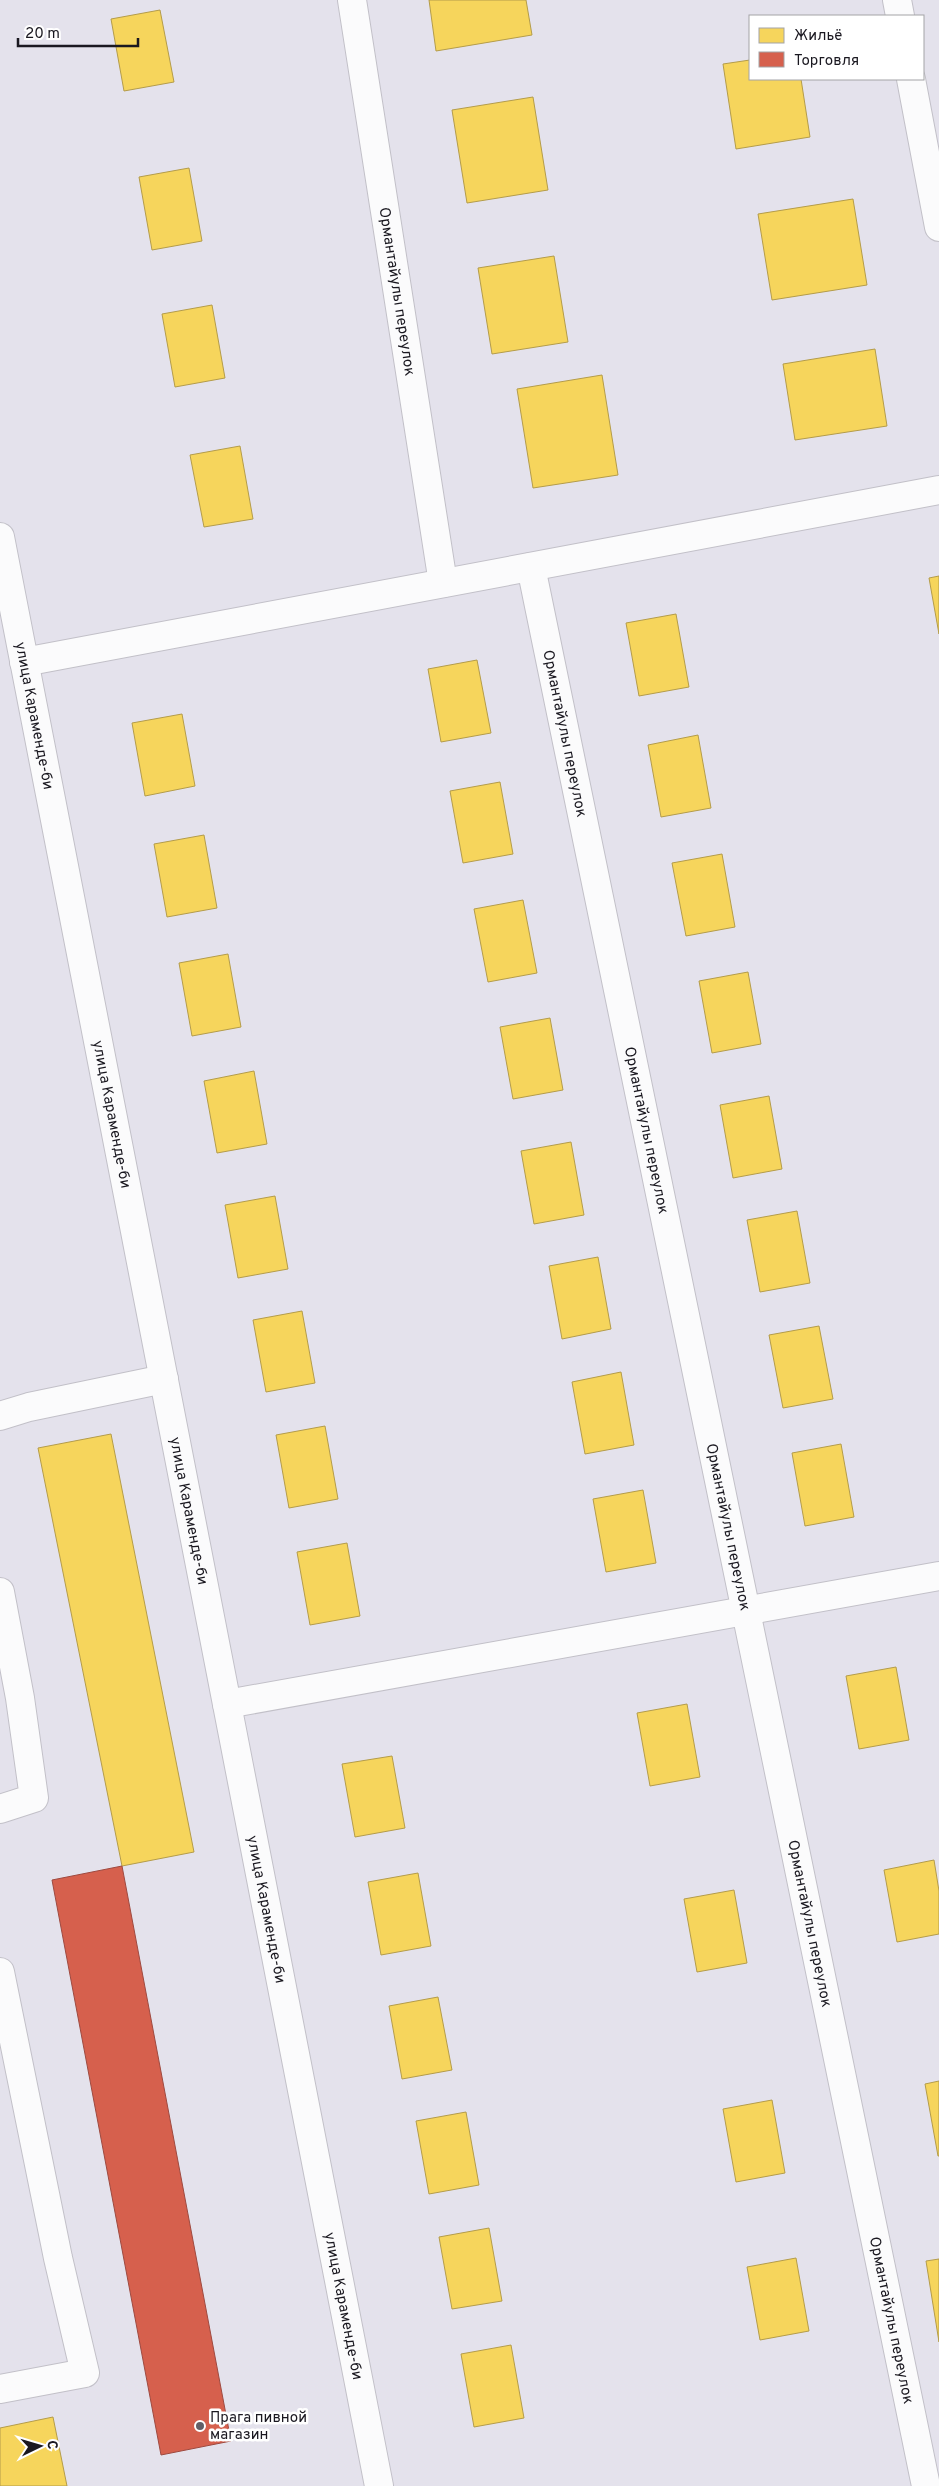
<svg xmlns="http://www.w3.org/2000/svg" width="939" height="2486" viewBox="0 0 939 2486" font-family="Overpass,sans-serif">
<rect width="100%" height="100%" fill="#e4e2ec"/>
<path fill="#f6d55c" stroke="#b49c4a" d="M429 0H526L532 35 436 51Z
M160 10 174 82 124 91 111 19Z
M750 60V79H801L810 137 736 149 723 64Z
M533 97 548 190 467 203 452 110Z
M189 168 202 241 152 250 139 177Z
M853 199 867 285 772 300 758 214Z
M554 256 568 342 492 354 478 268Z
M212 305 225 378 175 387 162 314Z
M875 349 887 426 795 440 783 364Z
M602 375 618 475 533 488 517 389Z
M240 446 253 519 204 527 190 455Z
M939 576V634L929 578Z
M676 614 689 687 639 696 626 623Z
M477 660 491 733 441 742 428 669Z
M182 714 195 786 145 796 132 723Z
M698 735 711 808 661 817 648 745Z
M500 782 513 854 463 863 450 791Z
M204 835 217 908 167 917 154 844Z
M722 854 735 927 686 936 672 863Z
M523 900 537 973 488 982 474 909Z
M228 954 241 1027 192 1036 179 963Z
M748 972 761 1044 712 1053 699 981Z
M550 1018 563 1090 513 1099 500 1027Z
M254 1071 267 1144 217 1153 204 1081Z
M769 1096 782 1169 733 1178 720 1105Z
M571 1142 584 1215 534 1224 521 1151Z
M275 1196 288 1269 238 1278 225 1205Z
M797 1211 810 1283 760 1292 747 1220Z
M598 1257 611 1329 562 1339 549 1266Z
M302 1311 315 1383 266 1392 253 1320Z
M819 1326 833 1399 783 1408 769 1335Z
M621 1372 634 1445 585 1454 572 1382Z
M325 1426 338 1499 289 1508 276 1435Z
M111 1434 194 1852 122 1866 38 1448Z
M841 1444 854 1517 805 1526 792 1453Z
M643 1490 656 1563 606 1572 593 1499Z
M347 1543 360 1616 310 1625 297 1552Z
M896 1667 909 1740 859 1749 846 1676Z
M687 1704 700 1777 650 1786 637 1713Z
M392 1756 405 1828 355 1837 342 1764Z
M934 1860 939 1891V1934L897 1942 884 1870Z
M418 1873 431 1946 381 1955 368 1882Z
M734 1890 747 1963 697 1972 684 1899Z
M438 1997 452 2070 402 2079 389 2006Z
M939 2081V2156H938L925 2084Z
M772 2100 785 2173 736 2182 723 2109Z
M466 2112 479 2185 429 2194 416 2121Z
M489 2228 502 2301 452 2309 439 2237Z
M796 2258 809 2331 760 2340 747 2267Z
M939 2259V2342L926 2261Z
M511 2345 524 2418 474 2427 461 2354Z
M53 2417 67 2486H0V2428Z"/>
<path fill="#d6604d" stroke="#9e4a40" d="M122 1866 231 2441 161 2455 52 1880Z"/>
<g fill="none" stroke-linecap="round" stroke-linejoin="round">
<g stroke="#c2c0c8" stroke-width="30">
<g id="minor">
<path id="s1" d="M352 0 443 583"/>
<path d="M897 0 900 16"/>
<path d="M911 79 939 227"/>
<path id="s2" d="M0 537 379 2486"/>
<path id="s3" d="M531 567 926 2486"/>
<path d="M24 662 939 490"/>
<path d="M0 1416 29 1407 164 1379"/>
<path d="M0 1592 20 1698 34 1798 0 1809"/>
<path d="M227 1704 939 1576"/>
<path d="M0 1972 58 2258 85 2373 0 2389"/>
</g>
</g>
<use href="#minor" stroke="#fbfbfc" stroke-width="28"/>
</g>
<circle fill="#615f67" stroke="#fff" stroke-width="2" cx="200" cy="2426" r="5"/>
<g text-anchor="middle" stroke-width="5" stroke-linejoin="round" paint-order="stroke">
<g font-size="15" fill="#1a1820" stroke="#fff">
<text dy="5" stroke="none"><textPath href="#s1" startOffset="295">Ормантайулы переулок</textPath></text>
<text dy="5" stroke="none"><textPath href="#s2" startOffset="182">улица Караменде-би</textPath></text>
<text dy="5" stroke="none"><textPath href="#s3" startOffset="170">Ормантайулы переулок</textPath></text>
<text dy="5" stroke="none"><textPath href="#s2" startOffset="588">улица Караменде-би</textPath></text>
<text dy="5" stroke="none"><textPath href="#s3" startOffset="575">Ормантайулы переулок</textPath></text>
<text dy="5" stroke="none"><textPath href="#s2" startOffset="992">улица Караменде-би</textPath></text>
<text dy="5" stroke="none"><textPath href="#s3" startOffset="980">Ормантайулы переулок</textPath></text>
<text dy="5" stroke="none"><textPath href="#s2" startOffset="1398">улица Караменде-би</textPath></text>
<text dy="5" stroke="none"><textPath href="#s3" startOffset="1385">Ормантайулы переулок</textPath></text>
<text dy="5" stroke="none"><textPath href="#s2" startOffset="1802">улица Караменде-би</textPath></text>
<text dy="5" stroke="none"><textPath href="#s3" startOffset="1790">Ормантайулы переулок</textPath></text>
</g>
<g font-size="15" fill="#1a1820" stroke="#fff" text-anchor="start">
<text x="210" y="2422">Прага пивной<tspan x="210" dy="17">магазин</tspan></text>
</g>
</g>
<rect x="749" y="15" width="175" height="65" fill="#ffffff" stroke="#a3a3a6"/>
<rect x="759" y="28" width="25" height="15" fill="#f6d55c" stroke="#a3a3a6"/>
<text x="794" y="40" font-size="15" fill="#1a1820">Жильё</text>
<rect x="759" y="52" width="25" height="15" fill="#d6604d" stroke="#a3a3a6"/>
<text x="794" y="65" font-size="15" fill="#1a1820">Торговля</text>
<g transform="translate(40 2446) rotate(85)" stroke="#ffffff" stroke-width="4" paint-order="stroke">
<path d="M0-4L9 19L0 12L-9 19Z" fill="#1a1820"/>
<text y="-8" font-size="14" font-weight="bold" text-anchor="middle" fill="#1a1820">С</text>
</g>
<path d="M18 38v8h120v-8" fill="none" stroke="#1a1820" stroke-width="2.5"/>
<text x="25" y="38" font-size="15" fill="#1a1820" stroke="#ffffff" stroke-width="4" paint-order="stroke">20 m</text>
</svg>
